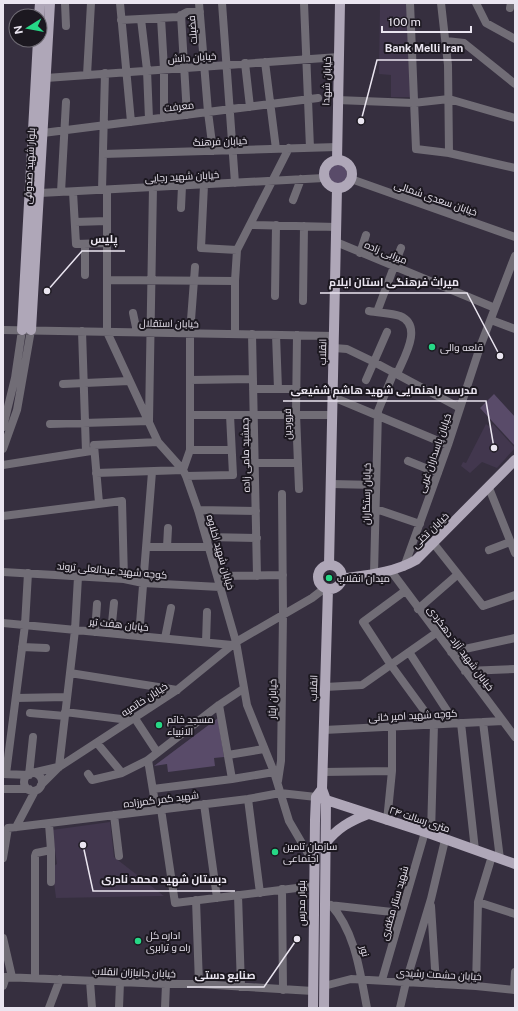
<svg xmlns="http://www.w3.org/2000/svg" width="518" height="1011" viewBox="0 0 518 1011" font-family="'Public Sans',Cairo,sans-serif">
<rect width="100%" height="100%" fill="#362f3f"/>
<path fill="#42374e" d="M380 3H410L412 97H391V75L379 74Z
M486 424 490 427 493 424 515 448 497 468 482 462 470 473 461 466 463 462 466 463Z
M110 822 114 857 164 896 56 898 52 867 57 864 52 830Z"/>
<path fill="#594b69" d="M327 174a10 10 0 1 1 20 0a10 10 0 1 1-20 0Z
M494 394 515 417V446L480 408Z
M218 718 224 757 214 758 215 766 168 772 167 764 154 766Z"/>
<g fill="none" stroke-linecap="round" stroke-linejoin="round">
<path stroke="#716d76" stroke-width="8" d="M65 3 66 26
M120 3 131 122
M199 3 208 112 213 151
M222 3 235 183
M304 3 310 148
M410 3 416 149 449 153 515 168
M441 3 448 65 449 153
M476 3 486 23 515 39
M510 8 511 3
M181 15 187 115
M161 18 164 69V118
M141 19 147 70 149 119
M121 20 178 17 187 12H200
M446 41 464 43 515 84
M265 62 276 149
M245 63 250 107
M87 75 91 3
M46 78 339 57
M337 100 413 103 449 99 515 118
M43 133 318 98
M103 154 337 147
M351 179 515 237
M204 185 201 248 237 250
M102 190 105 73
M107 190V332L158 442 183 470 186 476 198 510 236 642 247 705 274 772 289 821 313 862
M61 192 66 102
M73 192 76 244 107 243
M40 193 324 178
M293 200 301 179
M181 208 182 186
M75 222 107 221
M252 225 337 227
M336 242 495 308
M360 253 366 235
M85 275V244
M107 280 235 281
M275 296 276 225
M303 301 304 226
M369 311C379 313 391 313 400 316 424 326 403 359 397 374
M377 312 401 248
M133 313 137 332
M491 320 515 329
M3 330 334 336
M82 331 86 452
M235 334V281L237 250 289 148
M252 334 257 576
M276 335 278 389
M297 335 296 414 299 489
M334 348 347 349 374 362 460 408
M190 380 253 379
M366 380 387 332
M63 384 129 381
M253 389H297
M333 397 448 445
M190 415H333
M50 424 149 421 153 187
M3 427 15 378 22 330
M3 449 17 410 31 330
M190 450H231
M408 461 438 473
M255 463H298
M3 465 91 451
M96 473 183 470 190 450V333L195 267
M186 476 233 475 230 415
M331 484 376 485
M489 488 515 553
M99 503 94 445 158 442
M376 509 420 524
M198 510 256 511
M3 516 122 501 124 579
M206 537 257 538
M434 544 483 606 515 595
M147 547H209
M167 547 168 528
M489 550 510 542
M404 567 448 445 480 347 515 256
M391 571 515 737
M3 572 124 579 143 583 220 587
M374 574 378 411 394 372
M218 576 283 575
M405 591 363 622 391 665 434 724 431 834
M418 609 457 575
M3 623 232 645
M95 632 97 604
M111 633 114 603
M139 636 152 472
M165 638 171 608
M206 642 207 612
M22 647 46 648
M409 652 455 723
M451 652 515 638
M465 671 515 669
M70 673 177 690
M325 687 362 685 436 633
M16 698 67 697
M219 705 232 779
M65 712 129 720
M30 713 65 716
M134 717 157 752
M483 722 500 859
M461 723 475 850
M324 730 503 721
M97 743 122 773
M228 755 264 749
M148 760 156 809
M59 767 75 630 78 577
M323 772 392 771
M32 773 58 767
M24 782a9 9 0 1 1 18 0a9 9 0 1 1-18 0Z
M3 774 29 775
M6 774 25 625 28 573
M88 774 92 780 122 773 148 760 219 705 243 689
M29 775 33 737
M278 781 281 761 283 614 282 494
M41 785 59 767 177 690 236 642 312 598 325 588
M3 789H29
M153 789 232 779 274 772
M248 799 260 893
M204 804 217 898
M161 809 175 903 313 886
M114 815 119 856
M387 821 392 771V726
M49 824 51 850V882
M16 827 35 791
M3 858 8 828 248 799 280 793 316 797
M282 889 283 990
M238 895 241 987
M196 900 199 984
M478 902 515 914
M329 905 401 913
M331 905C356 933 360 973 367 1008
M431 906 436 984
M3 938 12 977
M3 977 166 984H199L313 991
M35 977V856L36 853 51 850
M382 980 425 832
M90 981 92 1008
M3 986 6 977
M324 986 351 979 476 986 515 990
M476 986 478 902 492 856
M514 990 515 972
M49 1008 60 979
M119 1008 120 982
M165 1008 166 984
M400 1008 406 982 431 899 445 840"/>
<path stroke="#afa7b8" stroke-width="10" d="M39 16 40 3
M337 160 340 3
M324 174a14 14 0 1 1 28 0a14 14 0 1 1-28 0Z
M22 330 38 40
M31 330 50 3
M329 565 337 188
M318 577a12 12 0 1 1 24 0a12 12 0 1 1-24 0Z
M341 579C367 575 393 573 416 560L515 460
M320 798 431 834 515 864
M325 844C337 828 350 821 368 814
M313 1008 315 820 316 797 322 789
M324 1008 326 800 322 789 328 589"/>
</g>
<g fill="#26d886" stroke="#1c1820" stroke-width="1.5">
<circle cx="432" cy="347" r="4"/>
<circle cx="329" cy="578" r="4"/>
<circle cx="159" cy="725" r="4"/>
<circle cx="275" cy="852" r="4"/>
<circle cx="138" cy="941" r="4"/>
</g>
<g text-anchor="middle" stroke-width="4" stroke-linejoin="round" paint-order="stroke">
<g font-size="10" fill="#eae5f0" stroke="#1c1820">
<text transform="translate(192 30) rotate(-95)" y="4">فضیلت</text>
<text transform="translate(192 57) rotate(-4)" y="4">خیابان دانش</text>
<text transform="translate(326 81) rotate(-88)" y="4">خیابان شهدا</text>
<text transform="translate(179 106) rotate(-7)" y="4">معرفت</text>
<text transform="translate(220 141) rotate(-2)" y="4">خیابان فرهنگ</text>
<text transform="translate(29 166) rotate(-87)" y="4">بلوار شهید صدوقی</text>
<text transform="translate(182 176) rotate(-3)" y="4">خیابان شهید رجایی</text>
<text transform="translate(436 198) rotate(19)" y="4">خیابان سعدی شمالی</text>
<text transform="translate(386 252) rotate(22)" y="4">میرابی زاده</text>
<text transform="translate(169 323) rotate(1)" y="4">خیابان استقلال</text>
<text transform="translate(322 352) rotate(-89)" y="4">انقلاب</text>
<text transform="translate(287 424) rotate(-91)" y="4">فروردین</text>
<text transform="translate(434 453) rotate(-71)" y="4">خیابان پاسداران غربی</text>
<text transform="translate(245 455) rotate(-91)" y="4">جمشید مامی زاده</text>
<text transform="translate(366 494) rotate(-89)" y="4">خیابان رستگاران</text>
<text transform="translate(430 530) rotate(-44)" y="4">خیابان تختی</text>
<text transform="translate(221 552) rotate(74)" y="4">خیابان شهید اخلاوه</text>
<text transform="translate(112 570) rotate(5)" y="4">کوچه شهید عبدالعلی تروند</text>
<text transform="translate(119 624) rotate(6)" y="4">خیابان هفت تیر</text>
<text transform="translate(461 648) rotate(53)" y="4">خیابان شهید آزاد دهکردی</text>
<text transform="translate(313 688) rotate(-88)" y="4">انقلاب</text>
<text transform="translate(144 699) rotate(-33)" y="4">خیابان خاتمیه</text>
<text transform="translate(272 699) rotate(-89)" y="4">خیابان ایثار</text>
<text transform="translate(413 715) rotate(-3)" y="4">کوچه شهید امیر خانی</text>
<text transform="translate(161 799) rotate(-7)" y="4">شهید کمر کمرزاده</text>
<text transform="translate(420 819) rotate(18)" y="4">۲۴ متری رسالت</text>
<text transform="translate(301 903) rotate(-90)" y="4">بلوار مدرس</text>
<text transform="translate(394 903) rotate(-74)" y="4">شهید ستار مظفری</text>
<text transform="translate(365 951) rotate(75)" y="4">نور</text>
<text transform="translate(134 972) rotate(2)" y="4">خیابان جانبازان انقلاب</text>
<text transform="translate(439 974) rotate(3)" y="4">خیابان حشمت رشیدی</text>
</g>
<g font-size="10" fill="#eae5f0" stroke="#1c1820" text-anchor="start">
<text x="440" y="351">قلعه والی</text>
<text x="337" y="582">میدان انقلاب</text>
<text x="167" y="723">مسجد خاتم<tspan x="167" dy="12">الانبیاء</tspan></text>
<text x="283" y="850">سازمان تامین<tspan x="283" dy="12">اجتماعی</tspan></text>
<text x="146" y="939">اداره کل<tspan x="146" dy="12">راه و ترابری</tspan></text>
</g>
</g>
<path fill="none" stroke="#eae5f0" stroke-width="1.5" d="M361 121L377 60H472M47 291L82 251H125M500 356L467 293H320M494 448L486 401H283M83 845L93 891H235M297 939L264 987H187"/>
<g fill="#eae5f0" stroke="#1c1820" stroke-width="1.5">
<circle cx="361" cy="121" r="4"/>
<circle cx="47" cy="291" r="4"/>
<circle cx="500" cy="356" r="4"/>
<circle cx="494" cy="448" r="4"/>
<circle cx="83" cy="845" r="4"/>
<circle cx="297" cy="939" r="4"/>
</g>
<g font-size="11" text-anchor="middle" font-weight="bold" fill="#eae5f0" stroke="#1c1820" stroke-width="4" stroke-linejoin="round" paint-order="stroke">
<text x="424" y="52">Bank Melli Iran</text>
<text x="104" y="243">پلیس</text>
<text x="394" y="286">میراث فرهنگی استان ایلام</text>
<text x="384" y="394">مدرسه راهنمایی شهید هاشم شفیعی</text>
<text x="164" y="883">دبستان شهید محمد نادری</text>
<text x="225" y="979">صنایع دستی</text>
</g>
<rect width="518" height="1011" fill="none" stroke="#eae5f0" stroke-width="8"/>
<g transform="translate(28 28) rotate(259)"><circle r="19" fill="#1c1820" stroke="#6e6a73"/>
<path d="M0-3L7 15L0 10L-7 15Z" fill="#26d886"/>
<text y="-6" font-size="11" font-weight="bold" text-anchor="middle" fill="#eae5f0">N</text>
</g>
<path d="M382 26v6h89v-6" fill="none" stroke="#eae5f0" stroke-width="2"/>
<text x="388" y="26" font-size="12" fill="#eae5f0" stroke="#1c1820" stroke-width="3" paint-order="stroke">100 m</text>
</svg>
